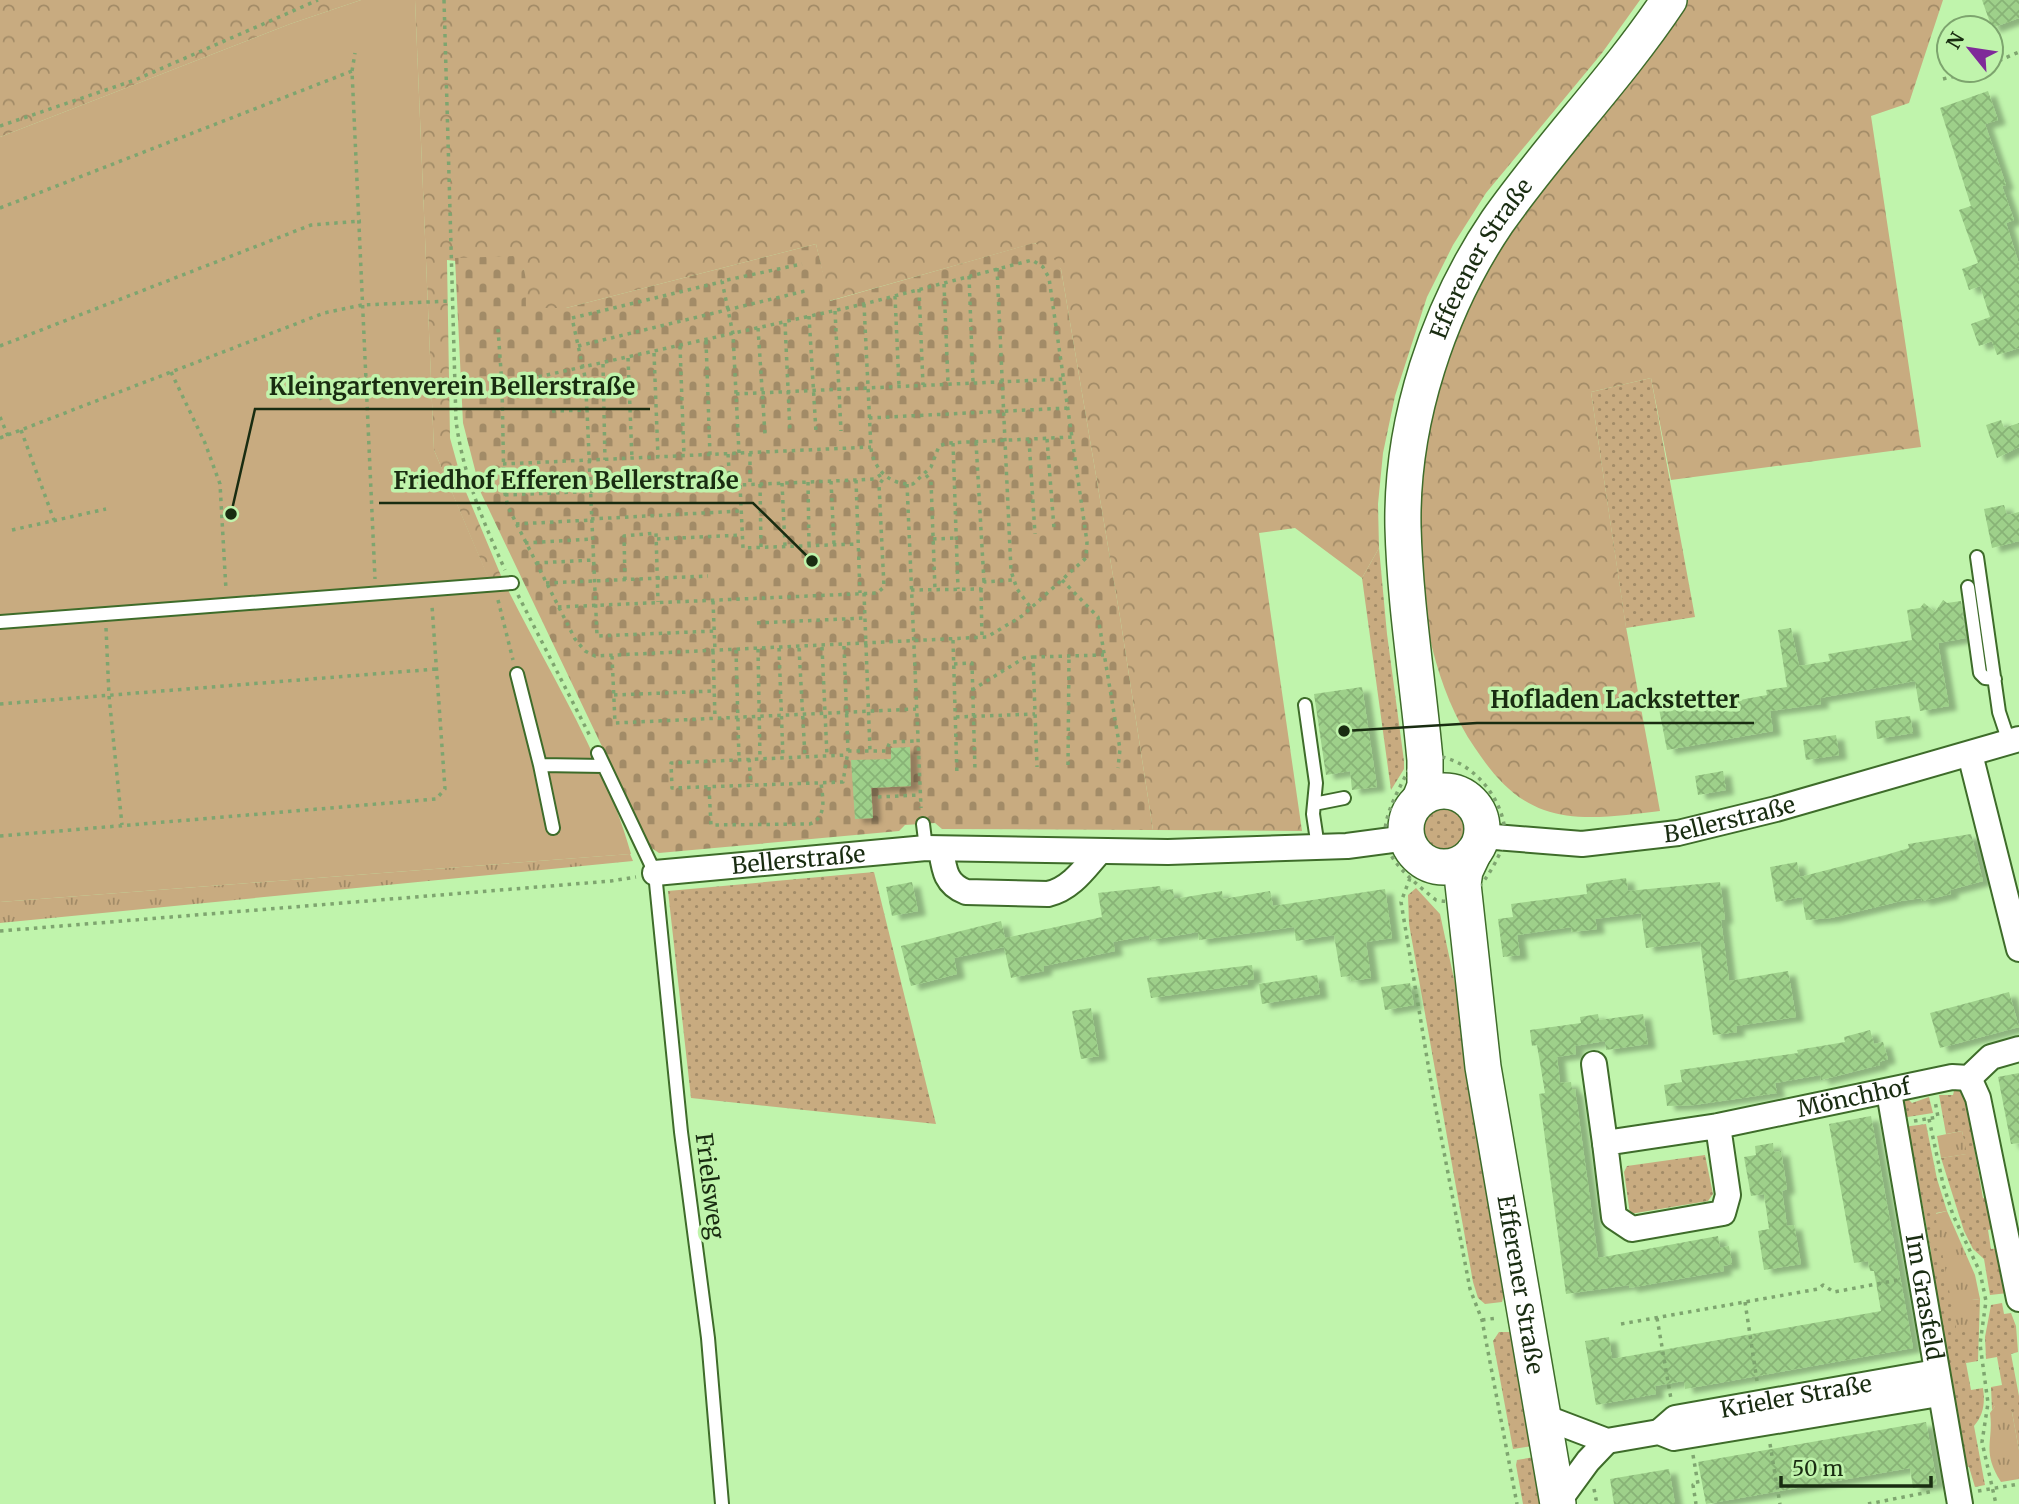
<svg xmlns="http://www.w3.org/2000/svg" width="2019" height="1504" viewBox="0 0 2019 1504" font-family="Merriweather,serif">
<defs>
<pattern id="grass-dots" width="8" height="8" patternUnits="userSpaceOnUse" patternTransform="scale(1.75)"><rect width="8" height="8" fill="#c8ab80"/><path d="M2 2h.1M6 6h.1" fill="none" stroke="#a28b67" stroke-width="1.8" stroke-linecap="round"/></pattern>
<pattern id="forest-crowns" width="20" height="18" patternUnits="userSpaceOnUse" patternTransform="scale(1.75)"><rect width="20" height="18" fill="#c8ab80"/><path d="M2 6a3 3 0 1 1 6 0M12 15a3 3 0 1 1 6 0" fill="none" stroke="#a28b67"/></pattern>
<pattern id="cemetery-stones" width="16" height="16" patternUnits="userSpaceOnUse" patternTransform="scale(1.75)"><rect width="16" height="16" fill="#c8ab80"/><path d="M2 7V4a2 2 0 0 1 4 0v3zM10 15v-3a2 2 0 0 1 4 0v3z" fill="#a28b67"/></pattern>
<pattern id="park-tufts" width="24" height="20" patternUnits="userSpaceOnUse" patternTransform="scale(1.75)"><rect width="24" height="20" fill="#c8ab80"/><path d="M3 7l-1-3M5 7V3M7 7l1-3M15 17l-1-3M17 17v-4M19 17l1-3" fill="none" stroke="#a28b67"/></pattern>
<pattern id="building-cross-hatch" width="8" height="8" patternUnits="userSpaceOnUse" patternTransform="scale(1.75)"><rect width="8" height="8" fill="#9ed08a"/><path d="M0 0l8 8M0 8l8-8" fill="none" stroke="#88b376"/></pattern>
<filter id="shadow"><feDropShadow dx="8" dy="4.5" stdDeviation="2" flood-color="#0004"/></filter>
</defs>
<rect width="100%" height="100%" fill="#c0f4ac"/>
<path fill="url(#grass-dots)" d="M1651 378 1695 617 1626 628 1591 392Z
M1379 548 1387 634 1404 761V769L1391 790 1362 578Z
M1421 829a22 22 0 1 1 44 0a22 22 0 1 1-44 0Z
M874 872 936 1124 691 1098 668 891Z
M1416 888 1440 914 1469 1048 1507 1282 1502 1302 1485 1304 1478 1298 1473 1282 1409 924 1408 895Z
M1955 1087 1963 1091 1980 1139 1973 1141 1983 1198 1990 1197 1996 1228 1988 1230 1991 1249 2002 1248 2008 1293 1990 1295 1984 1259 1973 1249 1964 1231 1941 1158 1966 1154 1962 1131 1946 1134 1939 1095H1953Z
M1929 1097 1933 1113 1901 1118 1902 1104 1907 1098 1912 1103Z
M1926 1124 1937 1179 1947 1211 1936 1213 1972 1300 1980 1299 1978 1361 1966 1363 1971 1390 1983 1388C1985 1402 1984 1415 1974 1426L1985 1485 1975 1487 1969 1467H1964L1925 1254 1931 1252 1914 1157 1908 1158 1903 1127Z
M1705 1155 1713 1194 1708 1201 1630 1214 1624 1172 1627 1166Z
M2002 1303 2004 1314 2011 1313 2016 1326 2018 1352 2011 1354 2019 1396V1450L2012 1412 1995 1406 1992 1410 1991 1387 2002 1385 1997 1357 1986 1359 1985 1337 1991 1305Z
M1499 1332H1510L1516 1341 1533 1446 1513 1449 1493 1341Z
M1534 1457 1542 1504H1523L1516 1465 1517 1460Z"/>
<path fill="url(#forest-crowns)" d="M0 0H361L290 24 0 137Z
M415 0H1640L1602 53 1486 193 1453 245 1427 297 1395 396 1383 453 1378 504 1379 548 1362 578 1295 528 1259 533 1302 831 1153 830 1120 617 1061 269 1035 243 829 301 816 244 566 308H525L524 269 447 260 450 438 463 485 502 578 489 580 434 450Z
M1683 0H1943L1909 103 1871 116 1921 447 1671 480 1651 378 1591 392 1626 627 1660 811C1624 815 1579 823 1544 810 1513 799 1493 775 1475 748 1403 642 1406 461 1450 345 1462 315 1477 281 1493 254 1514 220 1542 189 1566 157 1605 104 1644 52 1683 0Z"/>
<path fill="url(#cemetery-stones)" d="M1034 243 1047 249 1061 269 1120 617 1153 830 942 829 935 823 905 825 899 831 659 853 650 847 481 493 463 423 455 258 514 256C530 265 525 291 526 308H566L816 244 830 301Z"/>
<path fill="url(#park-tufts)" d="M630 854 633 861 0 923V902Z
M1962 1131 1967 1154 1941 1158 1937 1136Z
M1947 1211 1975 1275 1980 1299 1972 1300 1977 1330 1957 1333 1935 1214Z
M2002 1404 2012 1412 2019 1450V1479L2001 1482C1981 1451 1994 1441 1990 1413L1995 1406Z"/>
<path fill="#c8ab80" d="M361 0H415L434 450 489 579 502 578C546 668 604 757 631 854L0 902V137L290 24Z"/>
<path fill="url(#building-cross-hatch)" filter="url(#shadow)" d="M1982 0H2019V18L1992 28Z
M1988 91 1998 120 1985 124 2006 185 2002 186 2014 220 2006 223 2019 264V348L1997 355 1992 341 1979 346 1971 324 1990 317 1980 286 1969 290 1962 269 1978 263 1959 210 1971 206 1940 108Z
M2001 420 2004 428 2019 423V447L1997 458 1986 425Z
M2004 505 2007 515 2019 512V541L1992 548 1984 509Z
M1943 600 1947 603 1961 601 1966 638 1938 643 1949 706 1920 711 1915 681 1820 698 1821 704 1770 711 1773 731 1667 750 1659 709 1700 701 1701 707 1718 704 1767 695 1766 690 1787 687 1778 630 1791 628 1799 666 1830 661 1828 654 1912 640 1907 610 1920 608 1924 603 1935 612Z
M1362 687 1377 787 1352 790 1350 771 1326 775 1314 694Z
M1910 716 1913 733 1877 739 1875 721Z
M1836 735 1839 755 1806 760 1803 740Z
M910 747 911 786 871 788 873 818 855 819 851 760 891 759V748Z
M1723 771 1726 790 1698 795 1695 776Z
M1971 834 1983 881 1950 890 1951 894 1922 901 1921 898 1901 901 1831 918 1806 920 1802 897 1776 902 1770 867 1797 862 1800 877 1889 854 1909 848 1908 844Z
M1626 878 1628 891 1720 882 1725 919 1721 920 1729 981 1788 971 1796 1017 1736 1026 1737 1032 1713 1035 1700 941 1646 948 1641 913 1595 919 1597 929 1572 932 1571 927 1517 935 1520 955 1503 957 1498 919 1513 917 1511 904 1587 894 1586 884Z
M912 882 918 911 892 916 886 887Z
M1160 886 1161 891 1173 889 1174 899 1222 891 1223 899 1270 891 1273 906 1385 889 1392 938 1366 942 1371 978 1351 981 1350 976 1341 977 1334 935 1296 941 1294 927 1199 940 1198 932 1150 940 1149 935 1113 942 1115 951 1044 966V971L1011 978 1004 947 954 958 957 974 911 986 901 946 1001 921 1005 938 1102 917 1098 893Z
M1252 965 1254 979 1247 980 1248 984 1151 998 1147 978Z
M1317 975 1320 994 1262 1004 1259 984Z
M1410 983 1414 1005 1385 1010 1381 987Z
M2009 992 2019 1027 1940 1048 1930 1013Z
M1091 1008 1099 1056 1081 1059 1072 1011Z
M1598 1014 1599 1020 1643 1014 1648 1044 1606 1050 1605 1041 1575 1046 1576 1054 1557 1057 1560 1083 1571 1082 1572 1089H1575L1598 1258 1718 1236 1720 1248 1729 1246 1732 1264 1723 1266 1724 1271 1629 1288V1285L1566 1294 1539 1094 1545 1093 1537 1045 1532 1046 1530 1030 1581 1023 1580 1017Z
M1870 1030 1874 1044 1883 1042 1888 1059 1879 1062 1880 1065 1821 1080 1820 1075 1775 1083 1777 1093 1694 1105 1667 1106 1664 1085 1682 1082 1680 1070 1798 1053 1797 1050 1845 1042 1844 1037Z
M2019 1073V1143L2011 1144 1998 1077Z
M1871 1116 1913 1348 1685 1389 1684 1381 1655 1386 1656 1394 1596 1405 1585 1341 1609 1337 1612 1359 1881 1311 1874 1271H1870L1868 1261 1854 1263 1829 1124Z
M1773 1143 1774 1152 1781 1151 1787 1189 1782 1191 1787 1226 1794 1225 1801 1264 1764 1270 1758 1231 1769 1229 1764 1194 1751 1196 1744 1157 1756 1155 1755 1146Z
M1926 1422 1937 1484 1913 1488 1910 1468 1706 1504 1698 1462Z
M1669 1469 1675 1504H1614L1610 1479Z"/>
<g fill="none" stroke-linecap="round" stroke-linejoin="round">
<g stroke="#3e6c2a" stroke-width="16">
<path id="lane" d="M1977 557 1999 712 2009 742
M1968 587 1980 673 1985 678 1995 679
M0 622 512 583
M517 674 540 765 604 766
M1305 705 1316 783 1313 814 1318 847
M598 753 655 873 681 1132 708 1338 722 1504
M540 765 553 828
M1314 804 1344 798
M923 824 926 848"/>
</g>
<g stroke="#3e6c2a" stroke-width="28">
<g id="street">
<path d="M1970 754 2019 949"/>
<path id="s1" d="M1482 836 1582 844 1678 833 1776 809 2019 739"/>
<path d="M941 849C944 869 945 884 966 892L1048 894C1071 889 1085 868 1100 851"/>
<path id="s2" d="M655 873 926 848 1168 852 1347 846 1407 838"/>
<path d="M1594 1064 1605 1143"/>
<path d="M1969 1078 1978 1098 2019 1299"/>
<path id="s3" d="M1889 1092 1960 1504"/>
<path id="s4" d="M1718 1126 1728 1195 1723 1213 1632 1229 1614 1217 1605 1143 1718 1126 1952 1077 1969 1078 1991 1057 2019 1049"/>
<path d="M1544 1417 1607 1441 1659 1432 1674 1438 1939 1394"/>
<path id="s5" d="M1659 1432 1675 1418 1936 1372"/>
<path d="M1558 1502 1588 1461 1607 1441"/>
</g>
</g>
<g stroke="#3e6c2a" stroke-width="38">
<g id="secondary">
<circle cx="1444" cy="829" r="38"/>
<path id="s6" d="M1420 799 1425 786V760C1418 682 1405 605 1403 527 1401 422 1438 309 1497 222 1551 145 1617 78 1669 0"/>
<path id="s7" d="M1474 852 1465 871 1463 884 1483 1067 1558 1504"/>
</g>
</g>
<path stroke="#7ea56f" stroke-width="3.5" stroke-dasharray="3.5 5" stroke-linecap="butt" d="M444 0 456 421C463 475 483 521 505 570
M1991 64 2019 52
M352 71 355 53
M1943 79 1979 70
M0 126 135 80 318 0
M0 208 352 71 375 579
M997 268 1011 571 1017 589 1031 608
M969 276 973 382
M944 284 948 383
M919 289 923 385
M895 296 899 386
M864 304 871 449C875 471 890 485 913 484L931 467 939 446 948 443 1072 437
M835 311 841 431
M809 316 816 432
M785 323 790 432
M758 328 765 434
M498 329 502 385 864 304 1032 260 1043 267 1049 278 1087 542 1086 558 1022 616 987 637 595 656 585 651 575 639 508 507 504 489 502 385
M706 341 710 455
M0 346 311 225 361 221
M578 346 809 290
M680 346 684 456
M654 353 658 457
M628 358 632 459
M603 364 605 460
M171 372 205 443 220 484 226 590
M736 394 1063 379
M319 399 366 376
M587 410 585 377 572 318 721 282
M552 411 587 410 597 636 715 631
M0 417 8 436
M869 418 1067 408
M21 430 54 520
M0 438 324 313 362 305 451 301
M1047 439 1054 528
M1029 440 1035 534
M976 442 984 582
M953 443 958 589
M739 453 733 334 722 281 802 264
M750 453V485
M728 454 730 486
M503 464 871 447
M926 475 931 481 935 590
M856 480 860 593
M831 481 834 544
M808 482 809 545
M782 483 785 546
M760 484 761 547
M907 484 921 808
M740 485 743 548 858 544
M505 495 856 480 874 479 882 474
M591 519 741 511
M516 524 591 520
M12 530 106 509
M657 539 742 535
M933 539 956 538
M525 543 592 539
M536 563 594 560
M625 580 624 536 656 533 658 602
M1062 580 1098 617 1120 749 1118 768
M546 583 708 576
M981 589 982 638
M911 590 981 589 984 582 1013 580
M864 593 870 751
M518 595 591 738
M498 600 513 660
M713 601 715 651
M558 607 877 593 884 587 879 485 885 476
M757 623 865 618
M106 628 109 696 122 825
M953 640 957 776
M844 646 848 751 843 782 672 788 671 763 846 755
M822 647 827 756
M779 648 783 758
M799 648 805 757
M758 649 760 759
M736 650 739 760
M713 651 715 718
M612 656 615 723 916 709
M1033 657 1104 655
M954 664 972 663 975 771
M972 690 1024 658 1033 657 1037 767
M614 695 714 691
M0 704 436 669
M956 717 1035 714
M848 751H886L890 742 916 741
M1442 757C1476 764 1506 803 1505 837 1504 846 1499 855 1495 863 1482 887 1466 907 1436 900 1373 850 1373 835 1411 766Z
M749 759 751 785
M1068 765 1069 656
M709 787 711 825 810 824C827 817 823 799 821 783
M878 797 919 795
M0 836 436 799 445 789 432 606
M1410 878 1401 902 1433 1094 1470 1289 1482 1320 1517 1504
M0 931 611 881 636 877
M1929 1119 1943 1184 1953 1215 1980 1272 1986 1301 1980 1344 1988 1403 1982 1442 1996 1504
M1914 1121 1938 1117 1935 1101
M1745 1302 1757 1381
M1657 1318 1671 1399
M1482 1320 1497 1318
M1621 1324 1818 1289 1823 1285 1834 1292 1898 1280
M1770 1444 1780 1504
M1693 1455 1698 1484 1693 1485 1696 1504
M1594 1489 1597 1504
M1978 1491 2019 1484
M1868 1504 1934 1491"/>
<use href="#lane" stroke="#fff" stroke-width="12"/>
<use href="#street" stroke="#fff" stroke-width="24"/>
<use href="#secondary" stroke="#fff" stroke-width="35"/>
</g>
<g text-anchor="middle" stroke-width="7" stroke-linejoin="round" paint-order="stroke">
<g font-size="23" fill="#192c11" stroke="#c0f4ac">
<text dy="8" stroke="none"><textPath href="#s6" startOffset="558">Efferener Straße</textPath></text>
<text dy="8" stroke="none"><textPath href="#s1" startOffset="250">Bellerstraße</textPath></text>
<text dy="8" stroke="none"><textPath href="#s2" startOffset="144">Bellerstraße</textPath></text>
<text dy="8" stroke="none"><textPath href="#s4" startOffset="530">Mönchhof</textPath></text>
<text transform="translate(710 1186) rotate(83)" y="8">Frielsweg</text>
<text dy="8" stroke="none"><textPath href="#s7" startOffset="439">Efferener Straße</textPath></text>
<text dy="8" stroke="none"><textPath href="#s3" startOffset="208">Im Grasfeld</textPath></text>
<text dy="8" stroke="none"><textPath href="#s5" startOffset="144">Krieler Straße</textPath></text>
</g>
</g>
<path fill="none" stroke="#192c11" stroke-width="2.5" d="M231 514L255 409H650M812 561L753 503H379M1344 731L1477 723H1754"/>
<g fill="#192c11" stroke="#c0f4ac" stroke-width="2.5">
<circle cx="231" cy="514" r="7"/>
<circle cx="812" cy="561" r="7"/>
<circle cx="1344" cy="731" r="7"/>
</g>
<g font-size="24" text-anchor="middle" font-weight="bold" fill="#192c11" stroke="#c0f4ac" stroke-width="7" stroke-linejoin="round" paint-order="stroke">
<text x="452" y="395">Kleingartenverein Bellerstraße</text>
<text x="566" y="489">Friedhof Efferen Bellerstraße</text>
<text x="1615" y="708">Hofladen Lackstetter</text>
</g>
<g transform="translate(1970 49) rotate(300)"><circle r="33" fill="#c0f4ac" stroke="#7da46e" stroke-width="2"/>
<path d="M0-5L12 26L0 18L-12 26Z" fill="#7f2a99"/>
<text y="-10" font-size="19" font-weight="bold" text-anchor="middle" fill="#192c11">N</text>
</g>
<path d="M1781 1476v10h150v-10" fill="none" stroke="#192c11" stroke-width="3.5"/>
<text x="1792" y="1476" font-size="21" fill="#192c11" stroke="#c0f4ac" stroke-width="5" paint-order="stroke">50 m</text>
</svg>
